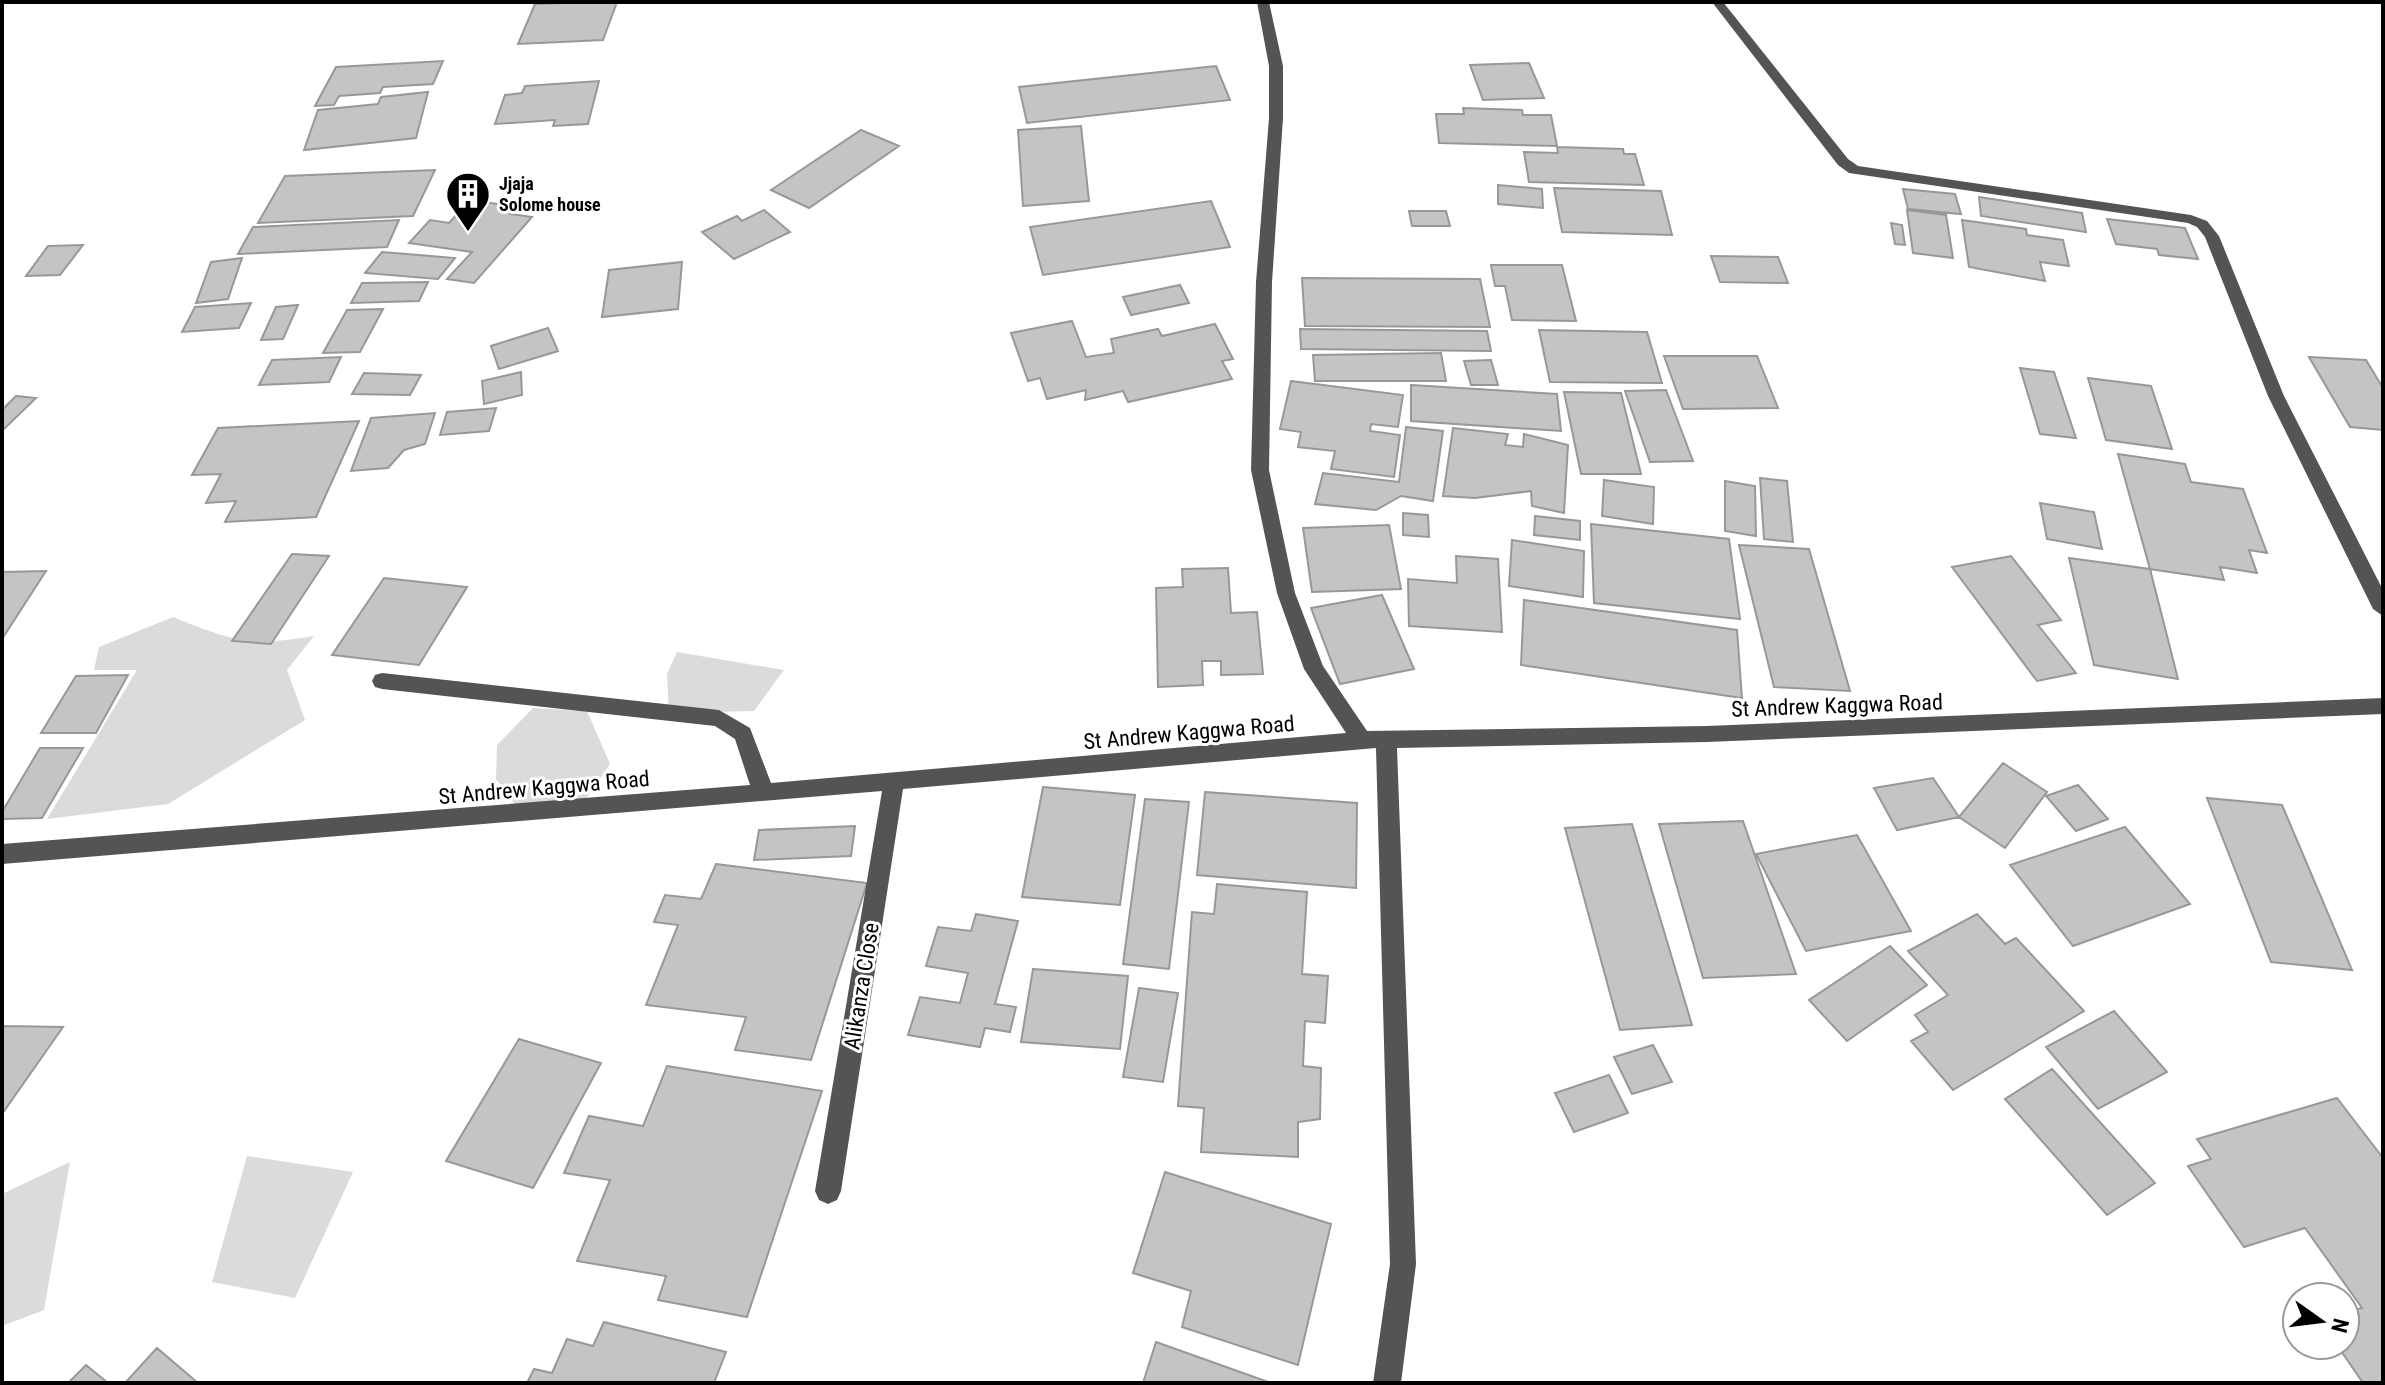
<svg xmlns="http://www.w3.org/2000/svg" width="2385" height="1385" viewBox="0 0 2385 1385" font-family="'Roboto Condensed',sans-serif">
<rect width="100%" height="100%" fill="#fff"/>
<path fill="#dbdbdb" d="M173 617C233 641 249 647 314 636L287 670 305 720 168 804 47 819 137 670H94L99 647Z
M677 652 784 670 754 711 669 713 667 674Z
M533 708 587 711 610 764 579 809 522 813 496 779 497 745Z
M247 1156 353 1172 295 1298 212 1282Z
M70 1162 44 1310 2 1326V1194Z"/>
<path fill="#c4c4c4" stroke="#989898" stroke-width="2" d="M584 2H617L603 40 518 44 535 4Z
M443 61 433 84 383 87 380 93 339 96 334 105 315 106 336 67Z
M1529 63 1544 98 1483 100 1470 65Z
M1216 66 1230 100 1027 123 1019 87Z
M599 81 588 124 553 126 555 120 495 124 505 95 522 93 525 86Z
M428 92 416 138 304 150 318 110 378 104 381 97Z
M1463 108 1522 110 1523 115H1551L1557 146 1439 143 1436 114H1464Z
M1081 126 1089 201 1023 206 1018 130Z
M861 130 899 146 809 208 771 190Z
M1557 147 1623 149 1624 154H1635L1644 185 1529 182 1524 152 1558 153Z
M435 170 413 216 258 223 285 176Z
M1498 185 1542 189 1543 208 1498 204Z
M1554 188 1661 191 1672 235 1562 232Z
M1903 189 1955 194 1961 214 1908 209Z
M1979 197 2082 213 2086 232 1981 216Z
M470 200 512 206 510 214 532 217 474 283 447 279 472 252 409 243 430 220 449 223Z
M1211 201 1230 247 1043 275 1030 227Z
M764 210 790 232 734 259 702 232 737 216 742 221Z
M1907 210 1946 215 1953 258 1913 253Z
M1409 211H1446L1450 226H1412Z
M2107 219 2185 228 2198 259 2159 255 2157 249 2116 244Z
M399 220 387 247 238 254 253 227Z
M1962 220 2026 229 2027 235 2063 240 2069 266 2040 262 2045 281 1969 267Z
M1891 223 1902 225 1905 245 1895 244Z
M83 245 60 275 26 276 48 246Z
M382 252 455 258 438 279 365 273Z
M1711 256 1778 257 1788 283 1720 282Z
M242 258 228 299 196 303 211 262Z
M682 262 678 309 602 317 609 270Z
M1491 265H1562L1576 321 1512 320 1505 286H1495Z
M1302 278 1480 279 1490 327 1305 326Z
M428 282 419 301 351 303 362 283Z
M1180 285 1189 303 1131 315 1123 297Z
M251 303 239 328 182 332 195 307Z
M298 305 283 339 261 340 276 307Z
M383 309 360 352 323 353 347 310Z
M1072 321 1086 357 1114 353 1111 339 1158 329 1162 336 1215 324 1233 359 1222 361 1232 379 1128 402 1123 391 1085 400 1086 390 1047 399 1040 378 1028 381 1011 333Z
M548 328 558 351 499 369 491 346Z
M1300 329 1487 331 1491 351 1301 349Z
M1539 330 1647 332 1662 383 1550 382Z
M1441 353 1446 381H1315L1313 355Z
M1664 356H1757L1778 408 1683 409Z
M341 357 329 382 259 385 272 360Z
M2309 357 2366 360 2383 388V430L2350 427Z
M1491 360 1498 385H1471L1464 361Z
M2020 368 2054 372 2076 438 2040 434Z
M521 372 522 395 484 404 482 381Z
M364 373 421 375 410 395 352 394Z
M2088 378 2151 386 2172 449 2106 440Z
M1291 381 1403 395 1398 427 1371 424 1370 431 1400 435 1394 477 1331 469 1335 451 1298 447 1301 432 1280 429Z
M1411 385 1557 394 1561 431 1411 421Z
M1666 390 1693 461 1650 462 1625 391Z
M1564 392 1621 393 1641 474H1581Z
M16 396 36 398 2 431V410Z
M496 408 489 431 440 435 447 412Z
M435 413 425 444 404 450 388 468 351 471 371 418Z
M359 421 316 517 225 522 236 501 206 503 221 474 192 475 218 428Z
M1406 427 1443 431 1433 501 1401 496 1376 510 1315 504 1323 473 1399 482Z
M1453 428 1508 434 1505 445 1523 447 1524 434 1568 445 1564 513 1532 506 1531 491 1475 498 1443 496Z
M2118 454 2185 464 2191 482 2243 489 2267 553 2249 550 2257 573 2220 567 2224 580 2150 569Z
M1760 478 1787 481 1793 542 1764 539Z
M1604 480 1654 487 1653 524 1602 516Z
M1725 481 1755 486 1756 536 1725 531Z
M2040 503 2094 512 2102 549 2047 539Z
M1403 513 1428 515 1429 537 1403 535Z
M1535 516 1580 521V540L1534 535Z
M1591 524 1729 539 1740 619 1594 603Z
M1389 525 1401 589 1312 592 1303 528Z
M1512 540 1584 551 1583 597 1509 586Z
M1739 545 1809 549 1850 691 1774 687Z
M292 554 329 556 271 644 232 641Z
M1456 556 1498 559 1502 632 1409 626 1408 579 1457 583Z
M2011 556 2061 620 2038 625 2076 673 2037 681 1952 567Z
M2069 558 2150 569 2178 679 2094 665Z
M1228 568 1231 613 1257 612 1263 674 1221 675V661H1202L1203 685 1158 687 1156 588 1183 587 1182 569Z
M46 571 2 639V572Z
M384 578 467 587 419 665 332 655Z
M1382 595 1414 669 1340 684 1311 608Z
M1524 600 1737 630 1742 698 1521 665Z
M128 675 96 733H41L76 676Z
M40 748H83L42 818 2 819V812Z
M2003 763 2047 792 2005 848 1959 817Z
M1933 778 1959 817 1897 830 1874 788Z
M2078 785 2108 819 2076 831 2046 796Z
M1043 787 1135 795 1120 905 1022 897Z
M1205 792 1357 803 1356 888 1197 875Z
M2207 798 2282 805 2352 970 2271 962Z
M1145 799 1189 802 1169 969 1123 964Z
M1743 821 1796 974 1703 978 1659 824Z
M1632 824 1692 1025 1620 1030 1565 828Z
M855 826 851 856 754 860 759 830Z
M2125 827 2190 904 2073 946 2010 865Z
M1857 835 1911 931 1806 951 1756 854Z
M716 864 867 883 811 1060 735 1050 746 1017 646 1005 678 925 654 922 665 895 701 899Z
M1217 884 1307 892 1302 974 1328 976 1325 1023 1305 1021 1303 1066 1321 1068 1320 1119 1298 1122V1157L1201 1152 1204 1108 1178 1106 1192 912 1214 914Z
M976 914 1018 921 995 1004 1016 1007 1010 1032 985 1028 980 1047 908 1035 920 997 960 1003 968 973 926 966 938 927 971 931Z
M1977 914 2005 944 2016 938 2084 1011 1953 1090 1911 1041 1928 1032 1915 1015 1948 995 1908 951Z
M1890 946 1927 985 1847 1041 1809 1000Z
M1033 969 1128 976 1120 1049 1021 1042Z
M1139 988 1178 993 1163 1082 1123 1077Z
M2114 1011 2167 1072 2098 1109 2046 1047Z
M2 1026 63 1027 2 1114Z
M519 1039 601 1063 533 1188 446 1161Z
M1653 1045 1672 1082 1632 1094 1614 1057Z
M667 1066 822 1091 747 1317 658 1300 666 1276 577 1261 610 1180 564 1173 589 1116 643 1126Z
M2052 1069 2155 1183 2107 1215 2005 1099Z
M1609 1075 1628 1113 1574 1132 1555 1093Z
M2337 1098 2383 1158V1383H2363L2337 1345H2345V1313L2362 1308 2305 1228 2244 1247 2188 1166 2211 1159 2197 1139Z
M1165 1172 1331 1224 1298 1365 1182 1327 1191 1291 1133 1273Z
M604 1322 726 1352 714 1383H527L534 1369 552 1373 567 1339 593 1346Z
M1156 1342 1271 1383H1143Z
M157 1348 198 1383H125Z
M86 1365 108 1383H68Z"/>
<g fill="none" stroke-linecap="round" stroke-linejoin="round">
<path fill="#545454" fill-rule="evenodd" d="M1257 2H1269L1283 66V118L1272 282 1269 470 1295 593 1323 666 1367 731 1707 726 2383 698V714L1707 742 1397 748 1416 1264 1401 1383H1373L1390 1264 1376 748 903 789 841 1191 837 1200 828 1204 819 1200 815 1191 882 791 2 864V844L750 785 735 739 715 726 382 689 375 687 372 681 375 675 382 673 719 710 750 728 771 783 1346 733 1304 669 1277 593 1251 470 1256 282 1269 118V66Z
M1712 2H1723L1848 159 1858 166 2191 215 2207 221 2219 236 2284 396 2383 590V616L2373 609 2268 396 2205 237 2197 227 2188 223 1849 173 1838 165Z"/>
</g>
<defs>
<g id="building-pin" transform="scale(2.3)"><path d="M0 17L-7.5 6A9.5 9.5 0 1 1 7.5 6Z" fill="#000" stroke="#fff"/><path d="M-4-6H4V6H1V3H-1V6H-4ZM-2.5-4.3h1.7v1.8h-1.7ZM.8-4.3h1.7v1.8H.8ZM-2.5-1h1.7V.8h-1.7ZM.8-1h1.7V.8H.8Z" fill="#fff"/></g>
</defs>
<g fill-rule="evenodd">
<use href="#building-pin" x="468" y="194"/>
</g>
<g text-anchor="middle" stroke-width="6" stroke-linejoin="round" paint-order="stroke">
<g font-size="18" font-weight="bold" fill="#000" stroke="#fff" text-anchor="start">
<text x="499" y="190">Jjaja<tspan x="499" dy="21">Solome house</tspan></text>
</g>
<g font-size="22" fill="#000" stroke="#fff">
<text transform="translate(1837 705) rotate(-2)" y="8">St Andrew Kaggwa Road</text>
<text transform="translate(1189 732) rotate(-5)" y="8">St Andrew Kaggwa Road</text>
<text transform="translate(544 787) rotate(-5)" y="8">St Andrew Kaggwa Road</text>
<text transform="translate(861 986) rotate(-81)" y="8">Alikanza Close</text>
</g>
</g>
<rect width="2385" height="1385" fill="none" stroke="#000000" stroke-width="8"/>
<g transform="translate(2321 1321) rotate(104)"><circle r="38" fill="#ffffff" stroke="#999999" stroke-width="2"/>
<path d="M0-6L14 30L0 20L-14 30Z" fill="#000000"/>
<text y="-12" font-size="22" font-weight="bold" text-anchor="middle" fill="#000000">N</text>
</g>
</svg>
